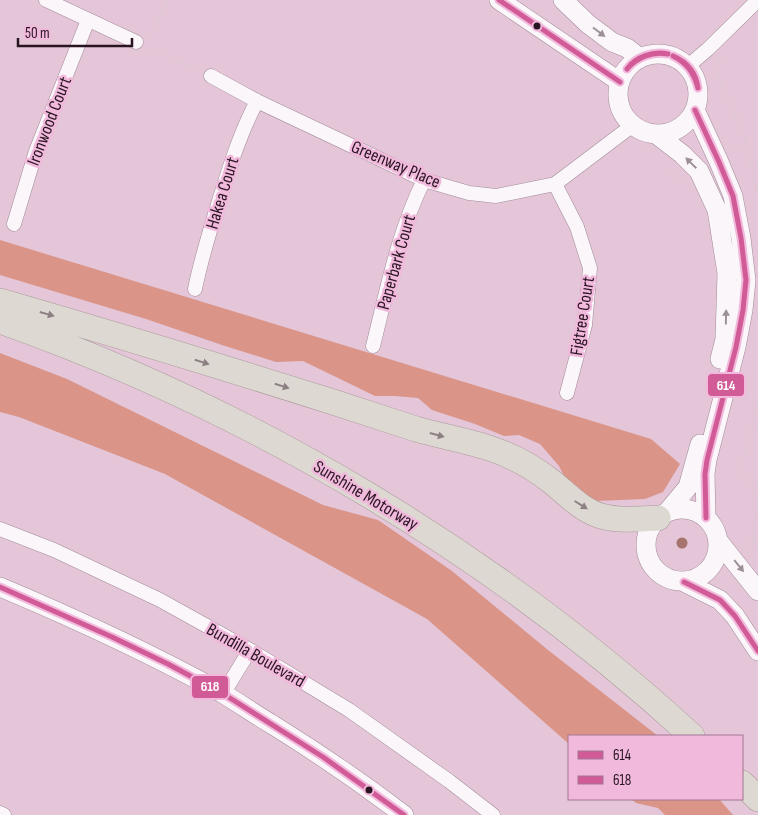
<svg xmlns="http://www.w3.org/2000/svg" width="758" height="815" viewBox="0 0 758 815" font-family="'Sofia Sans Condensed',sans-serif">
<rect width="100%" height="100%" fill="#e4c6d8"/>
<path fill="#da9488" d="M0 240 651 439 680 464 663 492 645 499 595 501 568 484 559 466 540 444 519 435 504 436 475 424 432 410 418 398 395 396H375L303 361 276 362 222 345 146 319 0 275Z
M0 353 67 379 323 505 378 520 452 571 548 650 658 736H569V744L427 619 165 474 19 417 0 412Z
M631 799H719L733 815H665L658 808 636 803Z"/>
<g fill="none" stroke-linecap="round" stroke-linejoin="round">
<g stroke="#a18b99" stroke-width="15">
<path id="street" d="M46 0 136 42
M688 66 708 49 758 0
M211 76 257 101 424 180 469 193 496 196 555 184 633 125
M555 184 577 227 590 268 585 325 567 393
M14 224 36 151 88 20
M195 289C201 259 210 230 219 201 230 166 240 133 257 101
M373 346C387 290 398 232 424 180
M0 529 54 550 160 600 250 650 349 710 449 781 493 815
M223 694 250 650
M0 813 4 815"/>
</g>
<g stroke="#a18b99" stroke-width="20">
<path id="secondary" d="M499 0 620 82
M563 0 588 24 612 42 627 48 640 58
M618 94a40 40 0 1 1 80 0a40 40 0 1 1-80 0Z
M695 110 719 162 733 196 741 238 746 280 743 310 736 347 707 460 705 474 706 518
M656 134 682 154 699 171 717 210 727 273 725 339 720 359
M646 545a36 36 0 1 1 72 0a36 36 0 1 1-72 0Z
M668 511 688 487 700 444
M719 542 758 591
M684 582 720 600 735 616 758 651
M0 587C76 619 150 653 222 693 239 703 256 715 273 725 318 753 362 783 404 815"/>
</g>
<g stroke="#aa9a9a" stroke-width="26">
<path id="highway" d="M0 301C111 333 222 367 333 402 360 411 388 420 416 429 440 436 465 440 489 448 511 455 533 467 552 482 567 494 581 510 601 516 619 521 639 519 658 518
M0 321C252 410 495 555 692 736
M742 783 758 799"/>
</g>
<path stroke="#d4cad0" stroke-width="2.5" stroke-dasharray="1 4" stroke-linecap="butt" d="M150 37 168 0
M149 48 198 70
M720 58 717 73 746 142 758 195
M635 142 645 148
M732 152 746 142
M670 168 684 184 686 182
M753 538 758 548
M748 553 753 538 758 496C754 486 746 480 741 470L758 406"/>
<use href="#street" stroke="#fbf6f9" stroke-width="14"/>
<use href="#secondary" stroke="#fbf6f9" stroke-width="19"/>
<use href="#highway" stroke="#ddd8d2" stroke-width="25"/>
<g stroke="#f1b9dc" stroke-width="9">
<path id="bus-1" d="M499 0 620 82
M673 56C687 62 696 73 698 88
M673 56C687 63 694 73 698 88
M627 69C636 56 653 51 668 54
M627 69C637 57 653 51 668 54
M695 110 719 162 733 196 741 238 746 280 743 310 736 347 707 460 705 474 706 518
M684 582 720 600 735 616 758 651"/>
</g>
<g stroke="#f1b9dc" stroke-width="9">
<path id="bus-2" d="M0 587 112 637 168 664 222 693 323 757 404 815"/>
</g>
<use href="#bus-1" stroke="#d15b97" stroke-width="5"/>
<use href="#bus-2" stroke="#d15b97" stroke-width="5"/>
</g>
<circle fill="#a5746d" cx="682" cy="543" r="5.5"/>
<defs><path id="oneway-solid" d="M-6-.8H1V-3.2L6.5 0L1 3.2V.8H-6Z" transform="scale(1.25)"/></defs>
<g fill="#9c9198">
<use href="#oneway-solid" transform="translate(599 32) rotate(37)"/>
<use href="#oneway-solid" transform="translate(691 163) rotate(-135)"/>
<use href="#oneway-solid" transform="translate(726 317) rotate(-89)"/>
<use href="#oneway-solid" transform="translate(739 566) rotate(51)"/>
</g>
<g fill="#8c8083">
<use href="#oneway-solid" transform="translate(47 314) rotate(16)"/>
<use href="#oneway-solid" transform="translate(202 362) rotate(17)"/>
<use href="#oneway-solid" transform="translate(282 386) rotate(17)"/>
<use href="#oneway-solid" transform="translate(437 435) rotate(15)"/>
<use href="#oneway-solid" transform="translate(581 505) rotate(32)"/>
</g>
<g fill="#291522" stroke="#f1b9dc" stroke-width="2">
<circle cx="537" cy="26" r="4.5"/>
<circle cx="369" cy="790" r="4.5"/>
</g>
<g text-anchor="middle" stroke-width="5" stroke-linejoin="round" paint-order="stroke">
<g font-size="18" fill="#291522" stroke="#f1b9dc">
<text transform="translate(49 121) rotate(-69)" y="6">Ironwood Court</text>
<text transform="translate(396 164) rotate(23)" y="6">Greenway Place</text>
<text transform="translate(222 193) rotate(-73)" y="6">Hakea Court</text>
<text transform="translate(396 262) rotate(-74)" y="6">Paperbark Court</text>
<text transform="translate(582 316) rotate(-81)" y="6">Figtree Court</text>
<text transform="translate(366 495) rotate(31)" y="6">Sunshine Motorway</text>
<text transform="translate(256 655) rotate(30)" y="6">Bundilla Boulevard</text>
</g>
</g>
<g stroke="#f1b9dc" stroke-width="2">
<rect x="707" y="373" width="38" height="24" rx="5" fill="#d15b97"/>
<rect x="191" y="675" width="38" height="24" rx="5" fill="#d15b97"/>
</g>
<g font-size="14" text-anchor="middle" font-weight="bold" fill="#fff">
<text x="726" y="390">614</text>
<text x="210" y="691">618</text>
</g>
<rect x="568" y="735" width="175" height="65" fill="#f1b9dc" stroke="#a17792"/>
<rect x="578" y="751" width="25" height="8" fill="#d15b97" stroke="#a17792"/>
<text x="613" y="760" font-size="15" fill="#291522">614</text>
<rect x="578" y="776" width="25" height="8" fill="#d15b97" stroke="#a17792"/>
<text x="613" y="785" font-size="15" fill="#291522">618</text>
<path d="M18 38v8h114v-8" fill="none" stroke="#291522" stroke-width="2.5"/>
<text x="25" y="38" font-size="15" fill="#291522" stroke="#f1b9dc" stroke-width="4" paint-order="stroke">50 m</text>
</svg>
